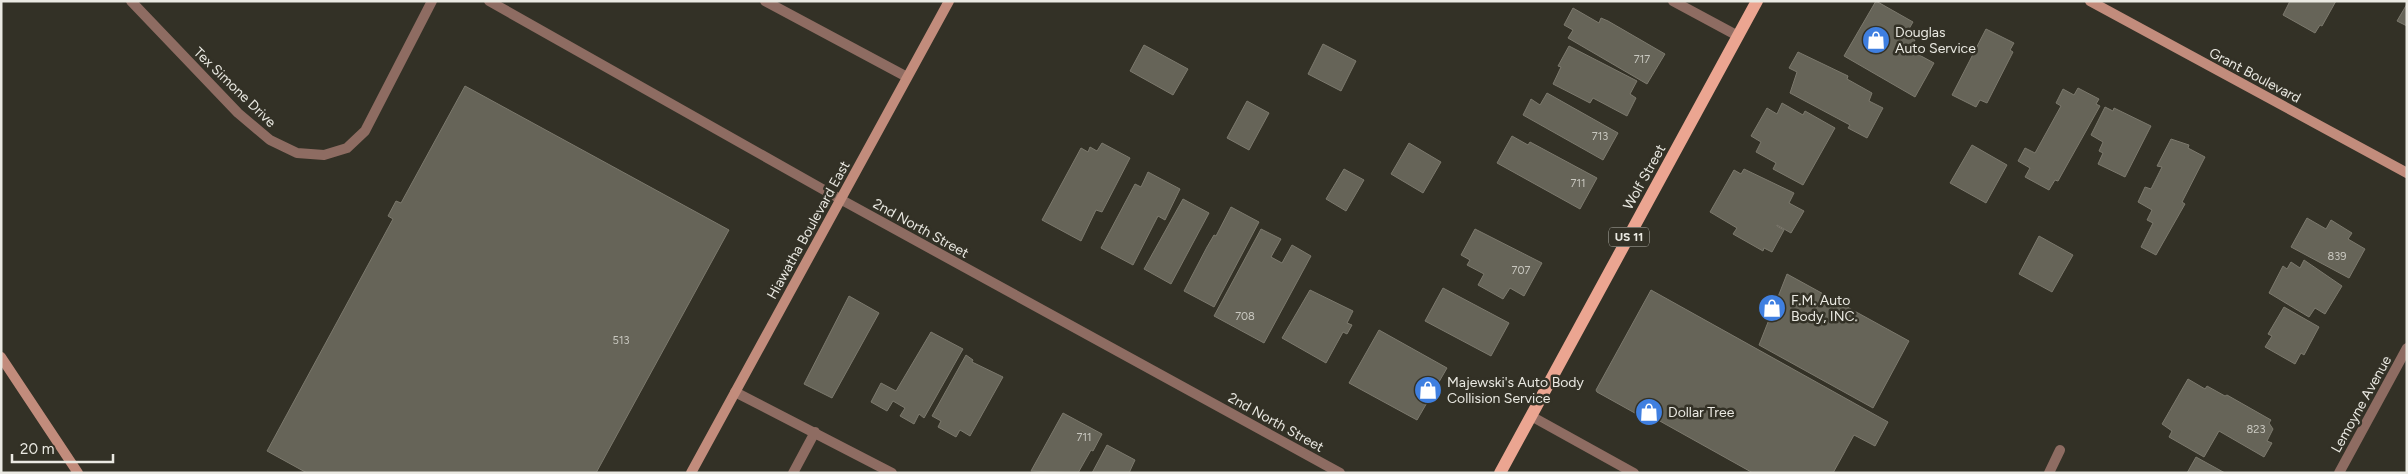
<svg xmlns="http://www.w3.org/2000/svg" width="2408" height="474" viewBox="0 0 2408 474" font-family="Figtree,sans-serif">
<rect width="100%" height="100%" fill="#333126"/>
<path fill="#666458" stroke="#7c796d" d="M1876 1 1913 22 1906 34 1915 40 1910 50 1934 63 1915 97 1844 56Z
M2290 1H2336L2322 26 2320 25 2315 33 2283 15Z
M2407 4V26L2397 21Z
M1573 8 1599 23 1601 18 1608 21 1665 54 1647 84 1568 38 1573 30 1564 25Z
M1986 29 2014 43 2010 50 2013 52 1987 103 1980 100 1976 107 1952 95Z
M1323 44 1356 61 1341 91 1308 74Z
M1144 45 1188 69 1173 95 1130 71Z
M1569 46 1637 81 1630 94 1636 98 1627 116 1593 98 1590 103 1553 84 1561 67 1558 66Z
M1798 52 1848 76 1847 79 1872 93 1869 101 1883 108 1867 138 1848 128 1850 125 1790 93 1797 72 1789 68Z
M465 86 729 230 596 473H307L267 451 393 219 388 216 396 201 401 203Z
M2078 88 2099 99 2096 104 2100 106 2058 181 2055 180 2049 190 2025 177 2030 168 2018 161 2025 148 2035 153 2061 106 2056 103 2063 89 2074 95Z
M1547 93 1618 133 1603 160 1523 115 1531 99 1540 105Z
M1247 101 1269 113 1249 150 1227 138Z
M1782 103 1803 115 1805 111 1835 128 1803 185 1773 169 1776 163 1756 152 1761 142 1751 136 1767 108 1777 114Z
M2105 107 2113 111 2114 108 2151 126 2125 177 2098 164 2103 153 2099 151 2103 142 2091 135Z
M1512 136 1528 145 1530 142 1597 178 1580 209 1497 163Z
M2171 139 2189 145 2188 148 2205 157 2182 202 2185 204 2156 255 2141 247 2153 223 2147 220 2152 210 2138 202 2145 187 2151 189 2162 167 2157 166Z
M1102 143 1130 158 1102 212 1096 210 1081 241 1042 220 1081 148 1088 152 1090 147 1097 151Z
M1409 143 1441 162 1423 193 1391 174Z
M1972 145 2007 165 1986 203 1950 183Z
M1344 169 1364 180 1346 211 1326 199Z
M1744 169 1794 193 1789 203 1804 211 1791 233 1777 225V226L1784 230 1772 252 1764 248 1763 251 1733 234 1737 228 1710 212 1734 170 1741 174Z
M1148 172 1180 189 1165 220 1158 216 1133 265 1101 248 1135 184 1141 187Z
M1183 199 1209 213 1171 284 1144 269Z
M1231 207 1259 222 1214 307 1184 291 1207 247 1214 235 1216 236Z
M2307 218 2326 229 2331 220 2352 233 2348 239 2365 249 2349 278 2291 247Z
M1261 229 1281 239 1271 257 1282 263 1292 245 1311 256 1264 343 1214 316Z
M1475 229 1542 263 1524 296 1510 288 1503 299 1478 285 1484 274 1467 265 1470 260 1461 255Z
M2039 236 2073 255 2052 292 2019 274Z
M2304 260 2342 286 2325 314 2315 308 2309 317 2269 293 2283 266 2287 269 2291 262 2300 268Z
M1787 274 1909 341 1873 408 1759 345Z
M1443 288 1509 323 1491 356 1425 321Z
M1310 290 1353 311 1347 323 1352 325 1347 334 1343 332 1326 363 1282 338Z
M1651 290 1888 422 1875 446 1854 435 1833 473H1753L1658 420 1655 423 1651 422 1597 392 1596 390Z
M849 296 879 313 832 398 804 384Z
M2284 307 2319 327 2304 355 2301 353 2295 364 2265 347 2272 336 2268 334Z
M1379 330 1447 368 1417 420 1349 383Z
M931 332 963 349 924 418 919 414 914 424 900 416 905 408 893 401 887 411 871 402 881 383 896 391Z
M966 355 973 360 972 362 1003 377 970 436 960 430 956 437 938 427 941 421 932 416Z
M2188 379 2205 389 2207 386 2225 396 2227 395 2271 420 2269 423 2273 429 2267 441 2272 443 2264 457 2219 431 2204 457 2169 437 2172 431 2162 424Z
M1063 413 1102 434 1093 451 1091 450 1078 473 1031 471Z
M1107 445 1135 460 1129 473H1092Z
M2196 457 2225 473H2187Z"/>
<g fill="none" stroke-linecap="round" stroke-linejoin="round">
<path stroke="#8e6c62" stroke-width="10" d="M131 1 238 113 270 140 297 153 324 155 347 148 365 131 432 1
M765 1 907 77
M1673 1 1738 36
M735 392 892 473
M1531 416 1634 473
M793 473 815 432
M2049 473 2060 450"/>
<path stroke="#8e6c62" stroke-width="10" d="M489 1 840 199 1340 473
M2339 473 2407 348"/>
<path stroke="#c28c7c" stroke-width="10" d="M2090 1 2407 173
M1 357 78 473
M691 473 949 1"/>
<path stroke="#eba591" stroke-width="12" d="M1500 473 1757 1"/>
</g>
<defs>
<g id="shop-disc" transform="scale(1.4375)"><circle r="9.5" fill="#3f7fe0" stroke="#333126"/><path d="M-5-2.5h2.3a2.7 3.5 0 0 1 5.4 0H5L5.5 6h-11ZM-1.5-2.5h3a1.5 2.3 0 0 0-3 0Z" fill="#fff"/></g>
</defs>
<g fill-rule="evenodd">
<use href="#shop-disc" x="1876" y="40"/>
<use href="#shop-disc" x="1772" y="308"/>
<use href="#shop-disc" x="1428" y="390"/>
<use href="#shop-disc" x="1649" y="412"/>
</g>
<g text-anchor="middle" stroke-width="5" stroke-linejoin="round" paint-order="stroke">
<g font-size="11" fill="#c9c8c0">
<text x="1642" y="63">717</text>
<text x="1600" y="140">713</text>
<text x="1578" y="187">711</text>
<text x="2337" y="260">839</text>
<text x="1521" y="274">707</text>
<text x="1245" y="320">708</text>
<text x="621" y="344">513</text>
<text x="2256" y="433">823</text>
<text x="1084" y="441">711</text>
</g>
<rect fill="#333126" stroke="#b3b2aa" stroke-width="1" x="1609" y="227.5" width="40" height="19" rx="4"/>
<g font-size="12" font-weight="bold" fill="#eae9e2">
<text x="1629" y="241">US 11</text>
</g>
<g font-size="14" fill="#eae9e2" stroke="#333126" text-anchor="start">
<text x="1895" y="37">Douglas<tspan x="1895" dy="16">Auto Service</tspan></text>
<text x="1791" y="305">F.M. Auto<tspan x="1791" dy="16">Body, INC.</tspan></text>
<text x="1447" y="387">Majewski's Auto Body<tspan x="1447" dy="16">Collision Service</tspan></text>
<text x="1668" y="417">Dollar Tree</text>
</g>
<g font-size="14" fill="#eae9e2" stroke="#333126">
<text transform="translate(2255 75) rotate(28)" y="5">Grant Boulevard</text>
<text transform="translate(235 87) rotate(44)" y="5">Tex Simone Drive</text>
<text transform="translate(1644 177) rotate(-61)" y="5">Wolf Street</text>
<text transform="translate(921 228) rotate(29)" y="5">2nd North Street</text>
<text transform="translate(808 230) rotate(-61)" y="5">Hiawatha Boulevard East</text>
<text transform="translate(2361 404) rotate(-61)" y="5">Lemoyne Avenue</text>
<text transform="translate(1276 422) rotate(29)" y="5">2nd North Street</text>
</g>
</g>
<rect width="2408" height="474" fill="none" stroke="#eae9e2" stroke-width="5"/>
<path d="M12 454v8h101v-8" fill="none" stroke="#eae9e2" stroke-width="2.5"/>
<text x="20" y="454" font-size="15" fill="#eae9e2" stroke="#333126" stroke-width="4" paint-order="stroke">20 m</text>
</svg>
